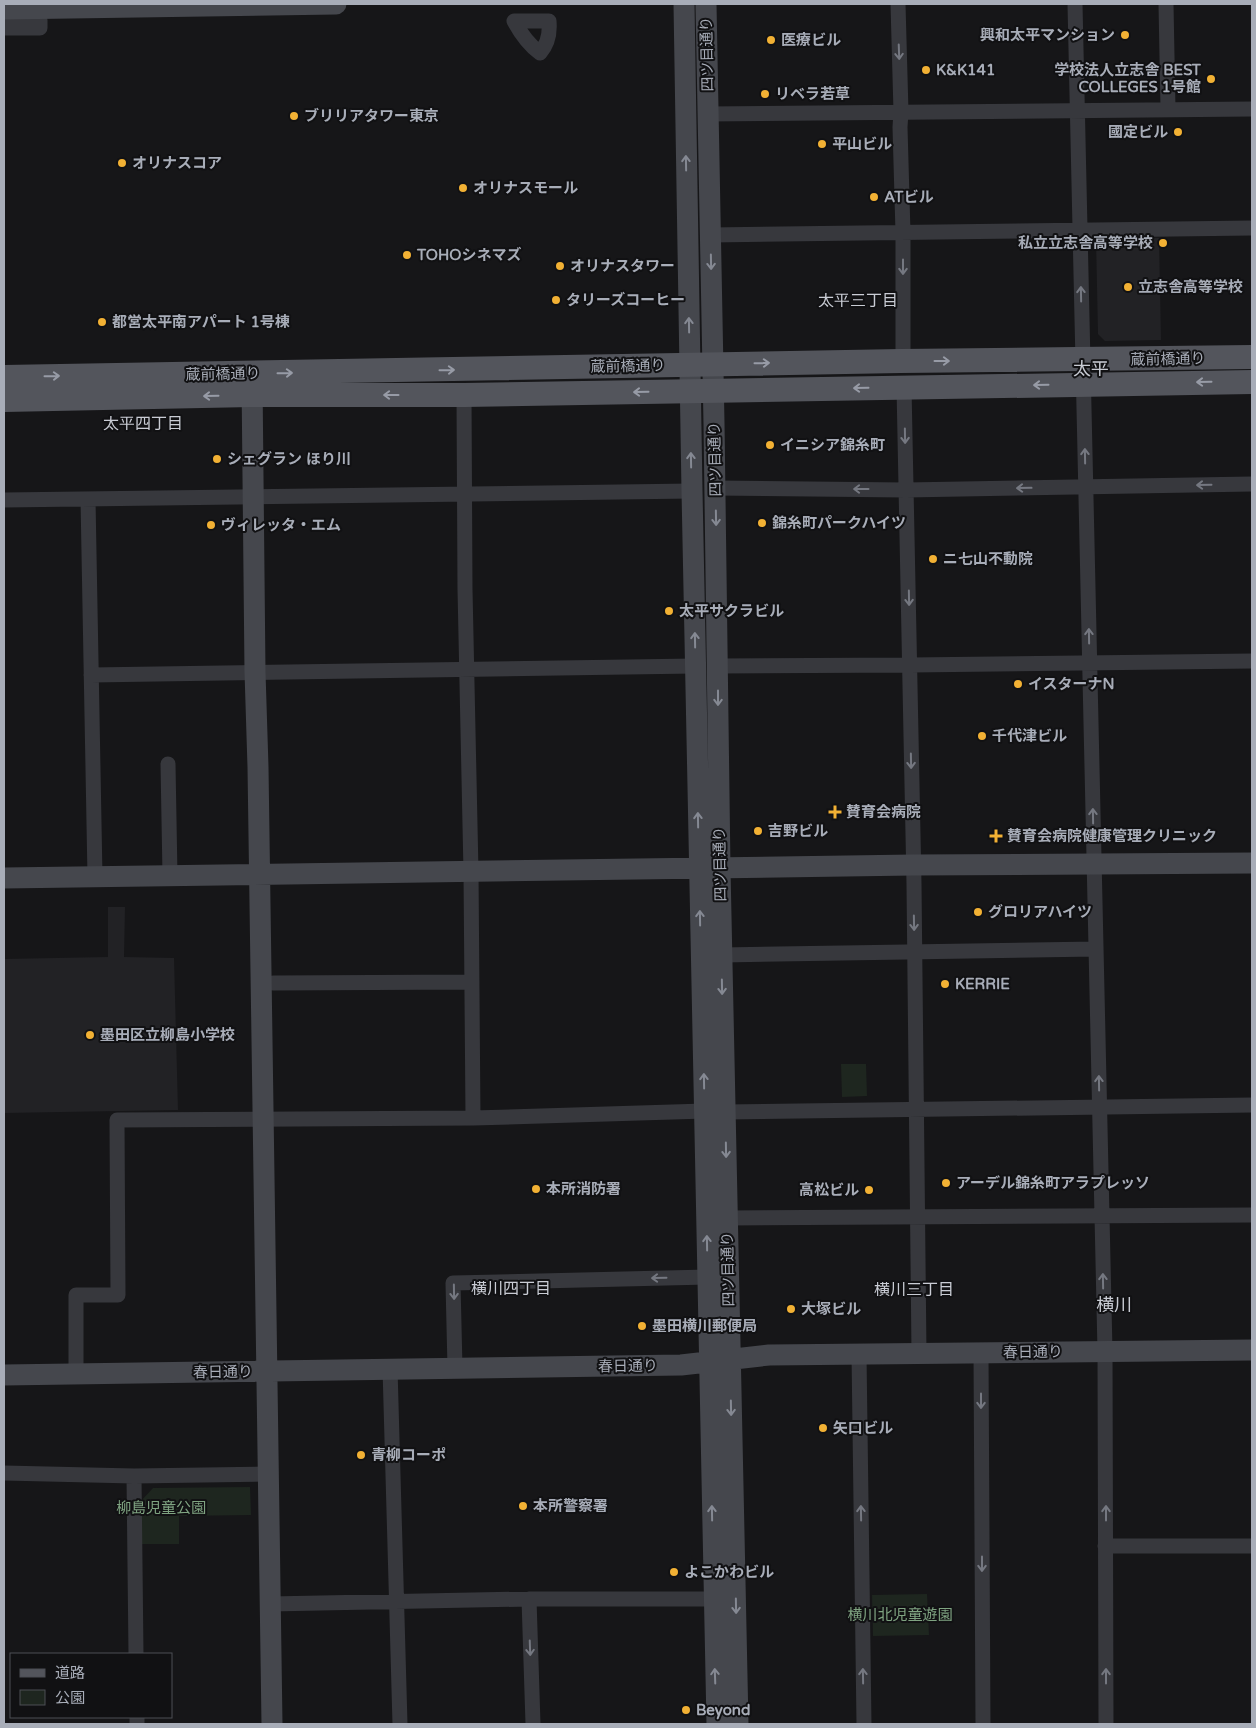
<svg xmlns="http://www.w3.org/2000/svg" width="1256" height="1728" viewBox="0 0 1256 1728" font-family="'Varela Round','Noto Sans JP',sans-serif">
<rect width="100%" height="100%" fill="#161618"/>
<path fill="#222225" d="M1159 238 1161 340 1105 341 1098 334 1096 239Z
M108 907H125L124 957 174 958 178 1110 4 1113V959L108 957Z"/>
<path fill="#1e261f" d="M841 1064H866L867 1096 842 1097Z
M250 1487 251 1515 179 1516V1544H142L141 1501 153 1488Z
M927 1594 929 1635 873 1636 872 1595Z"/>
<g fill="none" stroke-linecap="round" stroke-linejoin="round">
<path stroke="#37383d" stroke-width="15" d="M898 4 901 112 900 127 903 233V361
M1075 4 1105 1351 1106 1724
M1166 4 1168 109
M4 20H40V28H4
M514 21H549C550 32 548 44 540 53 528 44 521 34 514 21Z
M707 114 1252 109
M710 235 1252 228
M904 387 914 884 919 1353
M464 395 465 589 471 872 473 1118
M715 488 906 490 1252 484
M88 499 95 877
M4 500 692 491
M718 666 910 665 1252 661
M91 675 695 666
M168 764 170 876
M722 955 1096 949
M273 983 472 982
M725 1112 1252 1105
M727 1218 1252 1215
M981 1353 983 1724
M859 1354 864 1724
M390 1368 400 1724
M455 1368 453 1283 708 1277
M76 1374V1295H118L117 1120 473 1118 705 1111
M4 1473 134 1476 268 1474
M134 1476 136 1654
M1105 1546H1252
M529 1599 533 1724
M270 1604 529 1599H713
M137 1717V1724"/>
<path stroke="#45474d" stroke-width="21" d="M684 4 692 491 717 1724
M706 4 714 423 720 869 738 1724
M4 9 336 4
M252 379 255 672 258 767 272 1724
M4 878 913 865 1252 863
M4 1375 681 1365 769 1355 1252 1350"/>
<path stroke="#53555c" stroke-width="24" d="M4 377C303 373 602 365 901 361 1018 359 1135 359 1252 357
M4 400 252 395H464L1252 382"/>
</g>
<defs><path id="oneway-shaft" d="M-6 0H5M1.5-3L5.5 0L1.5 3" fill="none" stroke-width="1.6" stroke-linecap="round" stroke-linejoin="round" transform="scale(1.25)"/></defs>
<g stroke="#757881">
<use href="#oneway-shaft" transform="translate(899 52) rotate(88)"/>
<use href="#oneway-shaft" transform="translate(903 267) rotate(90)"/>
<use href="#oneway-shaft" transform="translate(1081 294) rotate(-91)"/>
<use href="#oneway-shaft" transform="translate(905 436) rotate(89)"/>
<use href="#oneway-shaft" transform="translate(1085 456) rotate(-91)"/>
<use href="#oneway-shaft" transform="translate(1204 485) rotate(179)"/>
<use href="#oneway-shaft" transform="translate(1024 488) rotate(179)"/>
<use href="#oneway-shaft" transform="translate(861 489) rotate(-180)"/>
<use href="#oneway-shaft" transform="translate(909 598) rotate(89)"/>
<use href="#oneway-shaft" transform="translate(1089 636) rotate(-91)"/>
<use href="#oneway-shaft" transform="translate(911 761) rotate(89)"/>
<use href="#oneway-shaft" transform="translate(1093 816) rotate(-91)"/>
<use href="#oneway-shaft" transform="translate(914 923) rotate(89)"/>
<use href="#oneway-shaft" transform="translate(1099 1083) rotate(-91)"/>
<use href="#oneway-shaft" transform="translate(659 1278) rotate(179)"/>
<use href="#oneway-shaft" transform="translate(1103 1281) rotate(-91)"/>
<use href="#oneway-shaft" transform="translate(454 1292) rotate(89)"/>
<use href="#oneway-shaft" transform="translate(981 1401) rotate(90)"/>
<use href="#oneway-shaft" transform="translate(861 1513) rotate(-91)"/>
<use href="#oneway-shaft" transform="translate(1106 1513) rotate(-90)"/>
<use href="#oneway-shaft" transform="translate(982 1564) rotate(90)"/>
<use href="#oneway-shaft" transform="translate(530 1648) rotate(88)"/>
<use href="#oneway-shaft" transform="translate(863 1676) rotate(-91)"/>
<use href="#oneway-shaft" transform="translate(1106 1676) rotate(-90)"/>
</g>
<g stroke="#858993">
<use href="#oneway-shaft" transform="translate(686 163) rotate(-91)"/>
<use href="#oneway-shaft" transform="translate(711 262) rotate(89)"/>
<use href="#oneway-shaft" transform="translate(689 325) rotate(-91)"/>
<use href="#oneway-shaft" transform="translate(691 460) rotate(-91)"/>
<use href="#oneway-shaft" transform="translate(716 518) rotate(89)"/>
<use href="#oneway-shaft" transform="translate(695 640) rotate(-91)"/>
<use href="#oneway-shaft" transform="translate(718 698) rotate(90)"/>
<use href="#oneway-shaft" transform="translate(698 820) rotate(-91)"/>
<use href="#oneway-shaft" transform="translate(700 918) rotate(-91)"/>
<use href="#oneway-shaft" transform="translate(722 987) rotate(89)"/>
<use href="#oneway-shaft" transform="translate(704 1081) rotate(-91)"/>
<use href="#oneway-shaft" transform="translate(726 1150) rotate(89)"/>
<use href="#oneway-shaft" transform="translate(707 1243) rotate(-91)"/>
<use href="#oneway-shaft" transform="translate(731 1408) rotate(89)"/>
<use href="#oneway-shaft" transform="translate(712 1513) rotate(-91)"/>
<use href="#oneway-shaft" transform="translate(736 1606) rotate(89)"/>
<use href="#oneway-shaft" transform="translate(715 1676) rotate(-92)"/>
</g>
<g stroke="#979ba6">
<use href="#oneway-shaft" transform="translate(942 361)"/>
<use href="#oneway-shaft" transform="translate(762 363) rotate(-1)"/>
<use href="#oneway-shaft" transform="translate(447 370) rotate(-1)"/>
<use href="#oneway-shaft" transform="translate(285 373) rotate(-1)"/>
<use href="#oneway-shaft" transform="translate(52 376) rotate(-1)"/>
<use href="#oneway-shaft" transform="translate(1204 382) rotate(179)"/>
<use href="#oneway-shaft" transform="translate(1041 385) rotate(179)"/>
<use href="#oneway-shaft" transform="translate(861 388) rotate(179)"/>
<use href="#oneway-shaft" transform="translate(641 392) rotate(179)"/>
<use href="#oneway-shaft" transform="translate(391 395) rotate(-180)"/>
<use href="#oneway-shaft" transform="translate(211 396) rotate(179)"/>
</g>
<g fill="#f2b134" stroke="#111113" stroke-width="2">
<circle cx="1125" cy="35" r="5"/>
<circle cx="771" cy="40" r="5"/>
<circle cx="926" cy="70" r="5"/>
<circle cx="1211" cy="79" r="5"/>
<circle cx="765" cy="94" r="5"/>
<circle cx="294" cy="116" r="5"/>
<circle cx="1178" cy="132" r="5"/>
<circle cx="822" cy="144" r="5"/>
<circle cx="122" cy="163" r="5"/>
<circle cx="463" cy="188" r="5"/>
<circle cx="874" cy="197" r="5"/>
<circle cx="1163" cy="243" r="5"/>
<circle cx="407" cy="255" r="5"/>
<circle cx="560" cy="266" r="5"/>
<circle cx="1128" cy="287" r="5"/>
<circle cx="556" cy="300" r="5"/>
<circle cx="102" cy="322" r="5"/>
<circle cx="770" cy="445" r="5"/>
<circle cx="217" cy="459" r="5"/>
<circle cx="762" cy="523" r="5"/>
<circle cx="211" cy="525" r="5"/>
<circle cx="933" cy="559" r="5"/>
<circle cx="669" cy="611" r="5"/>
<circle cx="1018" cy="684" r="5"/>
<circle cx="982" cy="736" r="5"/>
<path d="M832.5 804.5h5v5h5v5h-5v5h-5v-5h-5v-5h5z"/>
<circle cx="758" cy="831" r="5"/>
<path d="M993.5 828.5h5v5h5v5h-5v5h-5v-5h-5v-5h5z"/>
<circle cx="978" cy="912" r="5"/>
<circle cx="945" cy="984" r="5"/>
<circle cx="90" cy="1035" r="5"/>
<circle cx="946" cy="1183" r="5"/>
<circle cx="536" cy="1189" r="5"/>
<circle cx="869" cy="1190" r="5"/>
<circle cx="791" cy="1309" r="5"/>
<circle cx="642" cy="1326" r="5"/>
<circle cx="823" cy="1428" r="5"/>
<circle cx="361" cy="1455" r="5"/>
<circle cx="523" cy="1506" r="5"/>
<circle cx="674" cy="1572" r="5"/>
<circle cx="686" cy="1710" r="5"/>
</g>
<g text-anchor="middle" stroke-width="4" stroke-linejoin="round" paint-order="stroke">
<g font-size="15" font-weight="bold" fill="#a8adb8" stroke="#111113" text-anchor="start">
<text x="1115" y="40" text-anchor="end">興和太平マンション</text>
<text x="781" y="45">医療ビル</text>
<text x="936" y="75">K&amp;K141</text>
<text x="1201" y="75" text-anchor="end">学校法人立志舎 BEST<tspan x="1201" dy="17">COLLEGES 1号館</tspan></text>
<text x="775" y="99">リベラ若草</text>
<text x="304" y="121">ブリリアタワー東京</text>
<text x="1168" y="137" text-anchor="end">國定ビル</text>
<text x="832" y="149">平山ビル</text>
<text x="132" y="168">オリナスコア</text>
<text x="473" y="193">オリナスモール</text>
<text x="884" y="202">ATビル</text>
<text x="1153" y="248" text-anchor="end">私立立志舎高等学校</text>
<text x="417" y="260">TOHOシネマズ</text>
<text x="570" y="271">オリナスタワー</text>
<text x="1138" y="292">立志舎高等学校</text>
<text x="566" y="305">タリーズコーヒー</text>
<text x="112" y="327">都営太平南アパート 1号棟</text>
<text x="780" y="450">イニシア錦糸町</text>
<text x="227" y="464">シェグラン ほり川</text>
<text x="772" y="528">錦糸町パークハイツ</text>
<text x="221" y="530">ヴィレッタ・エム</text>
<text x="943" y="564">ニ七山不動院</text>
<text x="679" y="616">太平サクラビル</text>
<text x="1028" y="689">イスターナN</text>
<text x="992" y="741">千代津ビル</text>
<text x="846" y="817">賛育会病院</text>
<text x="768" y="836">吉野ビル</text>
<text x="1007" y="841">賛育会病院健康管理クリニック</text>
<text x="988" y="917">グロリアハイツ</text>
<text x="955" y="989">KERRIE</text>
<text x="100" y="1040">墨田区立柳島小学校</text>
<text x="956" y="1188">アーデル錦糸町アラプレッソ</text>
<text x="546" y="1194">本所消防署</text>
<text x="859" y="1195" text-anchor="end">高松ビル</text>
<text x="801" y="1314">大塚ビル</text>
<text x="652" y="1331">墨田横川郵便局</text>
<text x="833" y="1433">矢口ビル</text>
<text x="371" y="1460">青柳コーポ</text>
<text x="533" y="1511">本所警察署</text>
<text x="684" y="1577">よこかわビル</text>
<text x="696" y="1715">Beyond</text>
</g>
<g font-size="15" fill="#a8adb8" stroke="#111113">
<text transform="translate(707 54) rotate(-91)" y="5">四ツ目通り</text>
<text transform="translate(1168 359) rotate(-1)" y="5">蔵前橋通り</text>
<text transform="translate(628 366) rotate(-1)" y="5">蔵前橋通り</text>
<text transform="translate(223 374) rotate(-1)" y="5">蔵前橋通り</text>
<text transform="translate(715 459) rotate(-91)" y="5">四ツ目通り</text>
<text transform="translate(720 864) rotate(-91)" y="5">四ツ目通り</text>
<text transform="translate(728 1269) rotate(-91)" y="5">四ツ目通り</text>
<text transform="translate(1033 1352) rotate(-1)" y="5">春日通り</text>
<text transform="translate(628 1366) rotate(-1)" y="5">春日通り</text>
<text transform="translate(223 1372) rotate(-1)" y="5">春日通り</text>
</g>
<g font-size="15" fill="#7fa381" stroke="#111113">
<text x="161" y="1513">柳島児童公園</text>
<text x="900" y="1620">横川北児童遊園</text>
</g>
<g font-size="16" fill="#c9ccd4" stroke="#111113">
<text x="858" y="306">太平三丁目</text>
<text x="143" y="429">太平四丁目</text>
<text x="511" y="1294">横川四丁目</text>
<text x="914" y="1295">横川三丁目</text>
</g>
<g font-size="18" fill="#c9ccd4" stroke="#111113">
<text x="1091" y="375">太平</text>
<text x="1114" y="1311">横川</text>
</g>
</g>
<rect width="1256" height="1728" fill="none" stroke="#a8adb8" stroke-width="10"/>
<rect x="10" y="1653" width="162" height="65" fill="#111113" stroke="#4d4f55"/>
<rect x="20" y="1669" width="25" height="8" fill="#53555c" stroke="#4d4f55"/>
<text x="55" y="1678" font-size="15" fill="#a8adb8">道路</text>
<rect x="20" y="1690" width="25" height="15" fill="#1e261f" stroke="#4d4f55"/>
<text x="55" y="1703" font-size="15" fill="#a8adb8">公園</text>
</svg>
